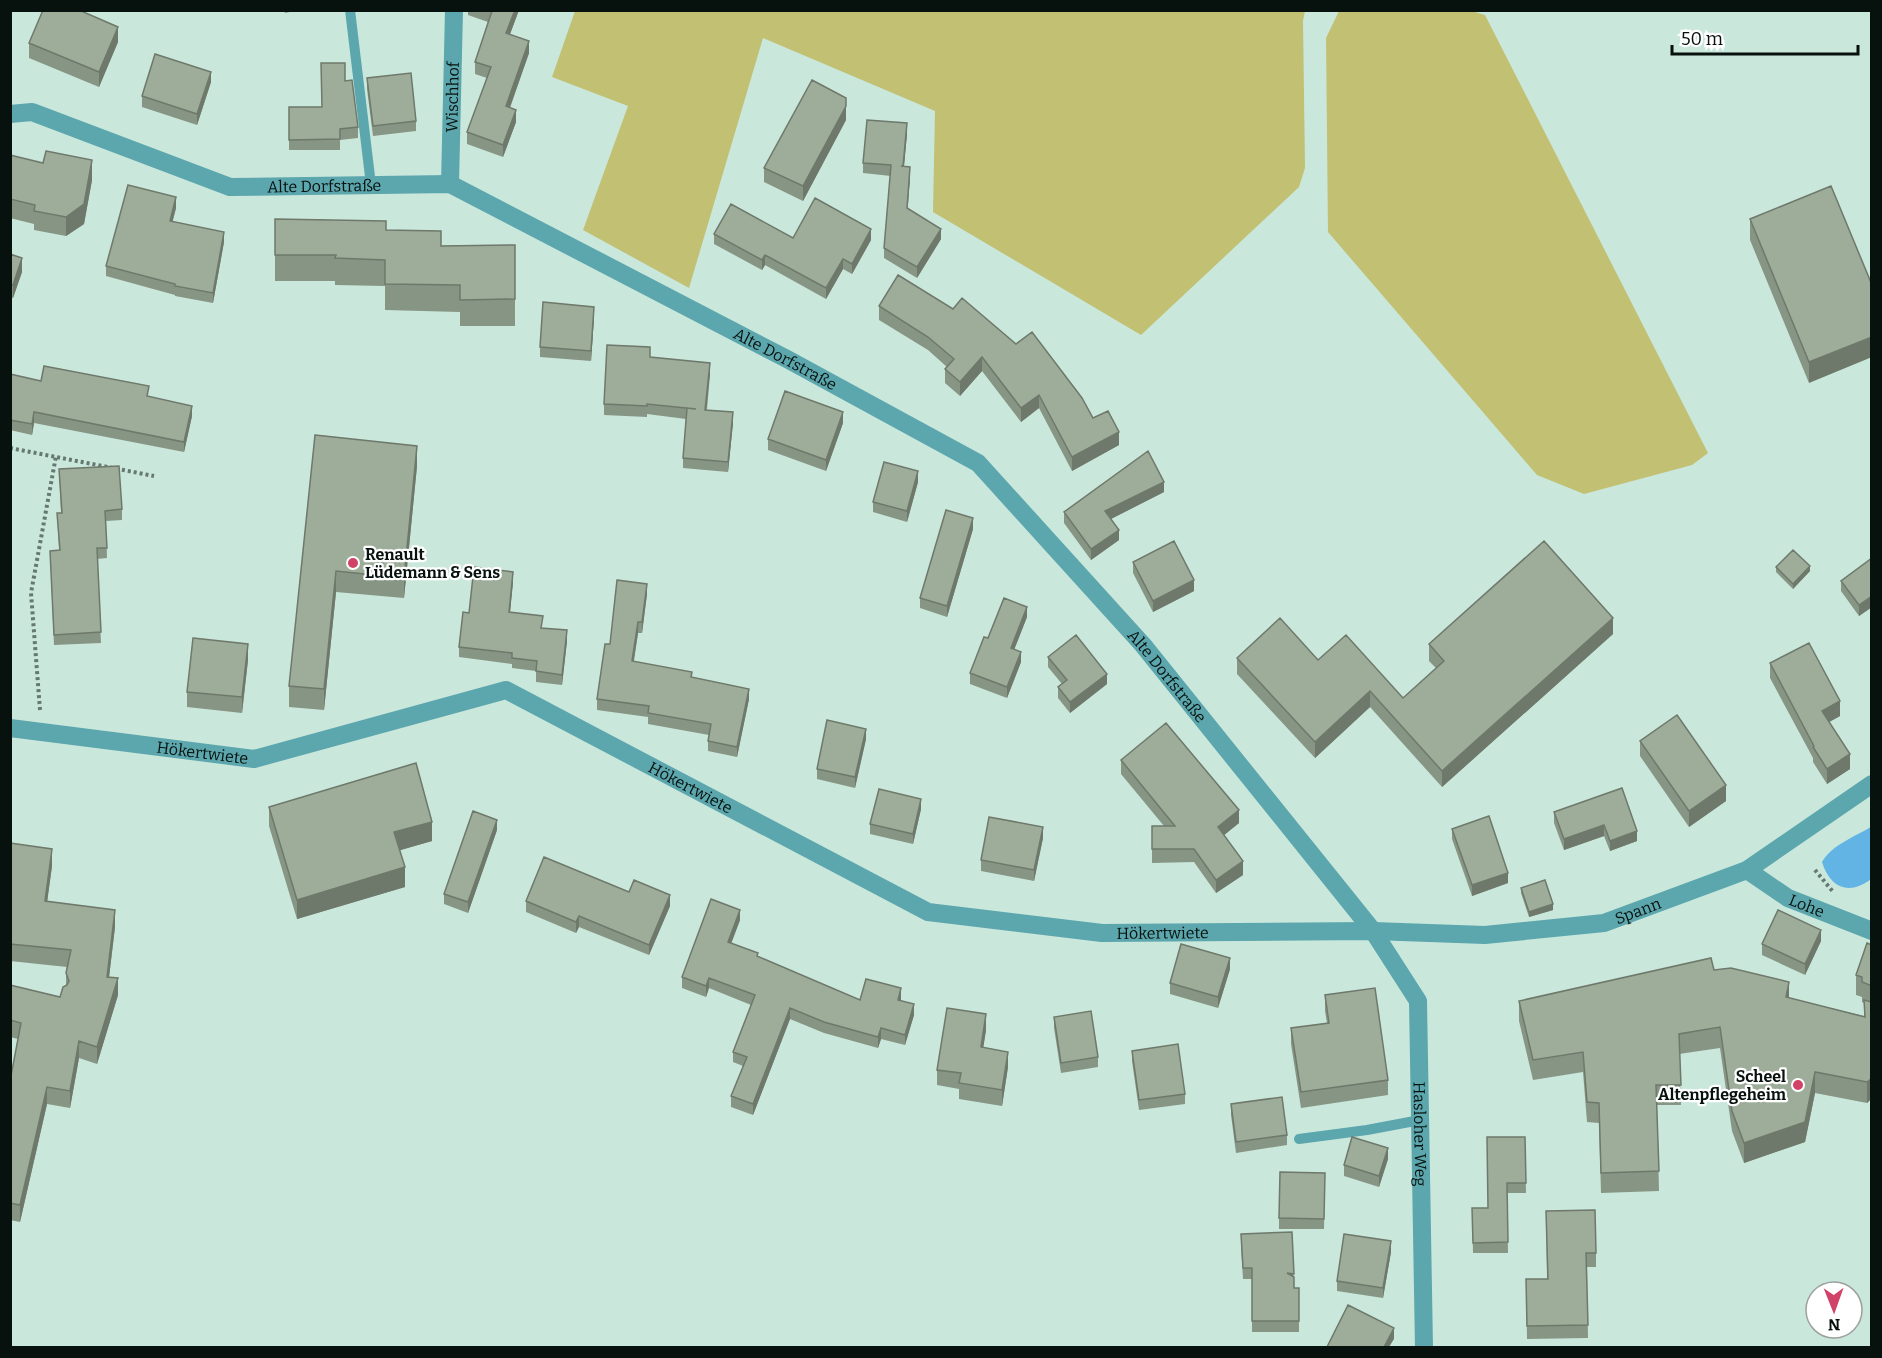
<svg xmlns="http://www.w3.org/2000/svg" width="1882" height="1358" viewBox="0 0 1882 1358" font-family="Bitter,serif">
<rect width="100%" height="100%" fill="#cae7dc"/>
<path fill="#c2c073" d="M1468 10 1485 15 1708 453 1692 465 1584 494 1537 475 1328 232 1326 38 1339 11Z
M575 11H1305L1303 21 1305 168 1299 187 1141 335 933 212 935 111 763 38 689 288 583 230 628 106 552 77Z"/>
<path fill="#62b4e4" d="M1871 827V879C1849 896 1830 888 1822 862 1832 845 1854 837 1871 827Z"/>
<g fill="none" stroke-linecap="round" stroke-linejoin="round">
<path stroke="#657871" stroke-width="4" stroke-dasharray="3 3" stroke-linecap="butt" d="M10 448 154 476
M40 710 31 593 56 456
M1815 870 1834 893"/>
<path stroke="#5ca6ad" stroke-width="10" d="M350 10 371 185
M1299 1139 1367 1130 1420 1120"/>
<g stroke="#5ca6ad" stroke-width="18">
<path id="s1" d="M10 114 32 112 230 187 450 184 787 359 978 463 1143 645 1373 931 1418 1001 1424 1348"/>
<path id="s2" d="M450 184 454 10"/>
<path id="s3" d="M10 728 254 759 506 690 928 912 1102 933 1373 931 1485 935 1604 923 1747 870 1872 784"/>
<path id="s4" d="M1747 870 1788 898 1872 931"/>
</g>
</g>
<path fill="#879584" d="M284 10H300L285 13Z
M468 10H519L510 34 529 53 510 108 516 122 503 157 467 144V132L487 78 475 74V62L488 22 468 15Z
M118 42 99 87 29 58V43Z
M367 78 416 121V131L373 136 367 89Z
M345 81 358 127V138L340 140V150H289V107H322Z
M211 82 197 125 142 107V96Z
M846 120 803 201 764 182V168L774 151Z
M907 134 904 166 910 178 907 208 941 239 917 278 884 258V248L891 176 863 173V163Z
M10 155 92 180 84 224 66 236 34 230V224L10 218Z
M176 208 172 222 224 242 213 303 175 296V295L106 276V266Z
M275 219 386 230 441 246 515 245V326H460V312L385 310V286L335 285V281H275Z
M1750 219 1872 285 1809 383 1750 240Z
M714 234 793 238 871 240 852 274 843 269 826 299 765 265 762 270 714 244Z
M10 254 22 272 13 298H10Z
M898 275 1093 418 1119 445 1072 471 1039 408 1021 422 982 371 960 396 945 383V369L947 367 928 350 879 320V306Z
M594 317 591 361 540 357V347Z
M650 357 710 374 707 410 733 423 728 472 683 468V458L686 419 647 414V417L604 415V404Z
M10 374 41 381 149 396 192 416 184 452 34 423 32 435 10 430Z
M843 423 826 471 768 450V439Z
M315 435 417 466 404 598 336 592 324 710 289 707V686Z
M59 469 122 509V520L106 521 107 558 97 559 101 643 54 645 50 551 59 550 57 513H61Z
M918 482 907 522 873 512V502Z
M1164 492 1111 519 1119 540 1091 560 1064 523V512Z
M973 529 947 617 920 608V598Z
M1872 558V607L1859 616 1841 591V581Z
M1133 562 1194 591 1153 612 1133 573Z
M1776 567 1810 571 1793 589 1776 572Z
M513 582 510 612 543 628 567 641 562 685 536 682V671L512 668V664L459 657V647L469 613Z
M647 594 642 633H638L634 661 692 677 749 699 737 757 708 751V741L709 735 648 724V717L597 710V699L610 644Z
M1027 617 1014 649 1021 662 1007 698 970 684V673L988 638Z
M1613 634 1442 787 1370 707 1315 758 1237 674V658L1318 660 1403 698 1436 668 1429 661V644Z
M1048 657 1107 684 1070 713 1058 698V687L1062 684 1048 667Z
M248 660 242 713 187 707V692Z
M1770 663 1840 716 1829 722 1850 769 1827 784 1813 762V758L1770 678Z
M866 739 855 788 817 779V769Z
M1640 741 1726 801 1689 827 1640 756Z
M1121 760 1239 823 1224 835 1243 875 1216 893 1194 862 1152 863V826H1164L1121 774Z
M1622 788 1637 841 1610 851 1604 836 1564 850 1554 823V812Z
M269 807 432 841 400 850 405 887 297 919 269 826Z
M921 809 913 844 870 834V824Z
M1452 829 1508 883 1472 896 1452 839Z
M497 830 468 913 444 904V894Z
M1043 838 1034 881 981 871V860Z
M10 843 52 866 47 901 115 927 109 977 118 995 97 1064 79 1058 70 1108 47 1104 20 1222 10 1220V1081L18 1039 10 1037V985L60 997 66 986V973L67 967 10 961Z
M1521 888 1553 910 1529 917 1521 893Z
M629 892 670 906 649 955 579 927 576 933 526 912V901Z
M740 920 731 943 758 957 860 1000 901 999V1001L914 1015 905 1045 881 1039 878 1048 824 1033 790 1019 753 1115 731 1107V1096L743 1066 733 1062V1052L751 1005 709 988 706 997 682 988V977Z
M1821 941 1805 975 1762 955V944Z
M1872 945V1098L1867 1103 1815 1093 1805 1142 1744 1163 1732 1131 1720 1048 1679 1054 1681 1105H1657L1659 1191 1601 1193 1599 1123 1587 1122 1583 1072 1533 1080 1519 1021V1001L1714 970 1789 998 1864 1016V1003L1862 1002V997L1856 995V975Z
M1230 969 1218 1008 1170 994V983Z
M1325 995 1388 1080V1095L1301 1108 1291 1044V1028L1327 1023 1325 1011Z
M1054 1017 1098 1057V1067L1061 1073 1054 1028Z
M986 1030 983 1047 1008 1067 1002 1106 959 1099V1089L937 1085V1070Z
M1132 1051 1185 1094V1104L1139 1110 1132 1061Z
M1231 1104 1287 1135V1145L1236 1153 1231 1115Z
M1525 1137 1526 1193H1507L1508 1253H1473L1472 1208H1488Z
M1388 1159 1379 1187 1344 1176V1165Z
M1325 1173 1324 1229H1279V1218Z
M1546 1211 1596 1253V1267H1587L1588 1338 1527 1339 1526 1279H1547Z
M1292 1232 1294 1288H1299V1332H1252V1279H1243L1241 1245Z
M1391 1252 1383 1298 1337 1291V1281Z"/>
<path fill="#6e796b" d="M515 10H519L506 45V33Z
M118 27V42L99 87V72Z
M529 41V53L506 118V106Z
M211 72V82L197 125V114Z
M846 106V120L803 201V186Z
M516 110V122L503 157V145Z
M907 123V134L903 177V166Z
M92 160V180L84 224 66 236V217Z
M910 167V178L907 218V208Z
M176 197V208L170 232V221Z
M871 229V240L852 274V264Z
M941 229V239L917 278V267Z
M224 232V242L213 303V293Z
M765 255V265L762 270V260Z
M22 258V272L13 298V285Z
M843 259V269L826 299V288Z
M594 307V317L591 361V351Z
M1872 337V357L1809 383V362Z
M982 357V371L960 396V382Z
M710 363V374L705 420V410Z
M1039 395V408L1021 422V408Z
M192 406V416L184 452V442Z
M34 412V423L32 435V424Z
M733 412V423L728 472V462Z
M843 412V423L826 471V460Z
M1119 432V445L1072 471V457Z
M417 446V466L404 598V578Z
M918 471V482L907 522V511Z
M1164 482V492L1105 522V511Z
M973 518V529L947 617V606Z
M1119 530V540L1091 560V549Z
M1810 566V571L1793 589V584Z
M336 571V592L324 710V689Z
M513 572V582L509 623V612Z
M1194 580V591L1153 612V601Z
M647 584V594L642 633V622Z
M1872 596V607L1859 616V605Z
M1027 607V617L1011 658V648Z
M1613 618V634L1442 787V771Z
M638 622V633L632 671V661Z
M567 630V641L562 685V675Z
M248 644V660L242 713V697Z
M1021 652V662L1007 698V687Z
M1107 674V684L1070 713V702Z
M749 689V699L737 757V747Z
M1370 691V707L1315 758V742Z
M1840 701V716L1822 726V711Z
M866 729V739L855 788V777Z
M1850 754V769L1827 784V769Z
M1726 785V801L1689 827V811Z
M921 799V809L913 844V834Z
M1239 810V823L1218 840V827Z
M497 820V830L468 913V902Z
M432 822V841L394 852V832Z
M1604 825V836L1564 850V839Z
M1043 827V838L1034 881V870Z
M1637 831V841L1610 851V841Z
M52 849V866L45 918V901Z
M1243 861V875L1216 893V880Z
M405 867V887L297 919V900Z
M1508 873V883L1472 896V885Z
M670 895V906L649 955V945Z
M1553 904V910L1529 917V912Z
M115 910V927L107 994V977Z
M740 910V920L728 952V942Z
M579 916V927L576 933V922Z
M1821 930V941L1805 975V964Z
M1230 958V969L1218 1008V997Z
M118 978V995L97 1064V1047Z
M709 978V988L706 997V986Z
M1789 982V1003L1786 997Z
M901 988V999L898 1011V1000Z
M914 1004V1015L905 1045V1035Z
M790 1008V1019L753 1115V1104Z
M986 1014V1030L981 1063V1047Z
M881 1028V1039L878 1048V1037Z
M79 1041V1058L70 1108V1091Z
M1008 1052V1067L1002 1106V1090Z
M1815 1072V1093L1805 1142 1744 1163V1143Z
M1872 1078V1098L1867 1103V1082Z
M47 1087V1104L20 1222V1205Z
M1388 1148V1159L1379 1187V1176Z
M1391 1241V1252L1383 1298V1288Z
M1394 1328V1339L1389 1347H1384Z"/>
<path fill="#9dad99" stroke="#6e796b" stroke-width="1.5" d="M43 10H79L118 27 99 72 29 43Z
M490 10H515L506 33 529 41 506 106 516 110 503 145 467 132 491 67 475 62 492 11Z
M155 54 211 72 197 114 142 96Z
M321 63H345V81L352 80 358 127 340 129V139L289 140V107H322Z
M411 73 416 121 373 126 367 78Z
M812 80 846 98V106L803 186 764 168Z
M867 120 907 123 903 166H901L910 167 907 208 941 229 917 267 884 248 891 165 863 163Z
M46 151 92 160 84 204 66 217 34 211 35 205 10 199V155L43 163Z
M128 185 176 197 170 221 224 232 213 293 175 286V284L106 266Z
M1831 186 1872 285V337L1809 362 1750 219Z
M815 198 871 229 852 264 843 259 826 288 765 255 762 260 714 234 731 204 793 238Z
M275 219 386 221V230L441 231V246L515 245V299L460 300V285L385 284V260L335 258 336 255H275Z
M10 254 22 258 13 285 10 284Z
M898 275 953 309 962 298 1016 344 1032 332 1082 398 1093 418 1108 411 1119 432 1072 457 1039 395 1021 408 982 357 960 382 945 369 954 359 928 337 879 306Z
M543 302 594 307 591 351 540 347Z
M607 345 650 347V357L710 363 705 410 733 412 728 462 683 458 687 408 696 409 647 404V406L604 404Z
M44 366 149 386 147 396 192 406 184 442 34 412 32 424 10 420V374L41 381Z
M785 391 843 412 826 460 768 439Z
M315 435 417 446 404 578 336 571 324 689 289 686Z
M1148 451 1164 482 1105 511 1119 530 1091 549 1064 512Z
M884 462 918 471 907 511 873 502Z
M119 466 122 509 105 511 107 548H97L101 632 54 635 50 551 60 550 57 513H62L59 469Z
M946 510 973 518 947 606 920 598Z
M1174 541 1194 580 1153 601 1133 562Z
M1544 541 1613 618 1442 771 1370 691 1315 742 1237 658 1280 618 1318 660 1346 635 1403 698 1444 661 1429 644Z
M1793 550 1810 566 1793 584 1776 567Z
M1872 558V596L1859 605 1841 581Z
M474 567 513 572 509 612 543 616 541 628 567 630 562 675 536 671 537 661 512 658V653L459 647 463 612 469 613Z
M617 580 647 584 642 622H638L632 661 692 672 691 677 749 689 737 747 708 741 711 724 648 713 649 706 597 699 605 644H610Z
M1004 598 1027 607 1011 648 1021 652 1007 687 970 673 984 637 988 638Z
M1076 635 1107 674 1070 702 1058 687 1067 680 1048 657Z
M193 638 248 644 242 697 187 692Z
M1809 643 1840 701 1822 711 1850 754 1827 769 1813 747 1814 746 1770 663Z
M1677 715 1726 785 1689 811 1640 741Z
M827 720 866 729 855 777 817 769Z
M1166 723 1239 810 1218 827 1243 861 1216 880 1194 849H1152V826H1175L1121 760Z
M416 763 432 822 394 832 405 867 297 900 269 807Z
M1622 788 1637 831 1610 841 1604 825 1564 839 1554 812Z
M879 789 921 799 913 834 870 824Z
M473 811 497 820 468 902 444 894Z
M1489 816 1508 873 1472 885 1452 829Z
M989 817 1043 827 1034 870 981 860Z
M10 843 52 849 45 901 115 910 107 977 118 978 97 1047 79 1041 70 1091 47 1087 20 1205 10 1203V1081L21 1023 10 1020V985L60 997 63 987 67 985 69 981 66 973 71 950 10 944Z
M544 857 629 892 634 880 670 895 649 945 579 916 576 922 526 901Z
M1545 880 1553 904 1529 912 1521 888Z
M711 899 740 910 728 942 758 953 757 956 860 1000 866 979 901 988 898 1000 914 1004 905 1035 881 1028 878 1037 824 1022 790 1008 753 1104 731 1096 747 1057 733 1052 755 995 709 978 706 986 682 977Z
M1778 910 1821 930 1805 964 1762 944Z
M1867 943 1872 945V986L1862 982V977L1856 975Z
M1181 944 1230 958 1218 997 1170 983Z
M1711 958 1714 970 1731 968 1789 982 1786 997 1865 1017 1864 1000 1872 1002V1078L1867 1082 1815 1072 1805 1122 1744 1143 1732 1111 1720 1027 1679 1034 1681 1085H1656L1659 1171 1601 1173 1599 1103 1587 1102 1583 1052 1533 1060 1519 1001Z
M1375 988 1388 1080 1301 1092 1291 1028 1329 1023 1325 995Z
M947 1008 986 1014 981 1047 1008 1052 1002 1090 959 1083 961 1073 937 1070Z
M1091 1011 1098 1057 1061 1063 1054 1017Z
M1178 1044 1185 1094 1139 1100 1132 1051Z
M1282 1097 1287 1135 1236 1142 1231 1104Z
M1352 1137 1388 1148 1379 1176 1344 1165Z
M1487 1137H1525L1526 1183H1507L1508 1242 1473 1243 1472 1208H1488Z
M1280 1172 1325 1173 1324 1219 1279 1218Z
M1595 1210 1596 1253H1586L1588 1325 1527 1326 1526 1279H1548L1546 1211Z
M1292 1232 1294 1274 1287 1273 1294 1277V1288H1299V1321H1252V1268H1243L1241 1234Z
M1344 1234 1391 1241 1383 1288 1337 1281Z
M1348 1305 1394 1328 1384 1347H1327Z"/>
<g fill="#d14267" stroke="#fff" stroke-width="2">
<circle cx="353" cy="563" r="6"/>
<circle cx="1798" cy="1085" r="6"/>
</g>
<g text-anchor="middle" stroke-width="4.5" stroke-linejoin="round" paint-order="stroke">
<g font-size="16" fill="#07110d" stroke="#fff">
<text dy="6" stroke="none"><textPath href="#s2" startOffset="87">Wischhof</textPath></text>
<text dy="6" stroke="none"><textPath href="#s1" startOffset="328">Alte Dorfstraße</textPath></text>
<text dy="6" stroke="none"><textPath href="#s1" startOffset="832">Alte Dorfstraße</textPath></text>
<text dy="6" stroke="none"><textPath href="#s1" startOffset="1336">Alte Dorfstraße</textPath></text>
<text dy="6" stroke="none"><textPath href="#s3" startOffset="194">Hökertwiete</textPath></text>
<text dy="6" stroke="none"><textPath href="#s3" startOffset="716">Hökertwiete</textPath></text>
<text dy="6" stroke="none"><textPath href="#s4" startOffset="70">Lohe</textPath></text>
<text dy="6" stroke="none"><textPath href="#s3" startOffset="1698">Spann</textPath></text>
<text dy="6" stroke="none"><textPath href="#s3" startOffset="1220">Hökertwiete</textPath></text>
<text dy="6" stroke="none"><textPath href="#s1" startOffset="1880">Hasloher Weg</textPath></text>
</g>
<g font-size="16" font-weight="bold" fill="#07110d" stroke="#fff" text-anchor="start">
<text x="365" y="560">Renault<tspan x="365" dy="18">Lüdemann &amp; Sens</tspan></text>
<text x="1786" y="1082" text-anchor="end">Scheel<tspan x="1786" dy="18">Altenpflegeheim</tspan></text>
</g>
</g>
<rect width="1882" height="1358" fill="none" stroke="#07110d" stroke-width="24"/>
<g transform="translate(1834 1310) rotate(179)"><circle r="28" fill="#ffffff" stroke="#9ca09e" stroke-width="1.5"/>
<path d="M0-4.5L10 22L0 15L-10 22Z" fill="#d14267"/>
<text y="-9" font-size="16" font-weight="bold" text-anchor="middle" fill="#07110d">N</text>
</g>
<path d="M1672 45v9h186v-9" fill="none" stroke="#07110d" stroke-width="3"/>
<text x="1681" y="45" font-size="18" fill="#07110d" stroke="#ffffff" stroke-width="4.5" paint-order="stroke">50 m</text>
</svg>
